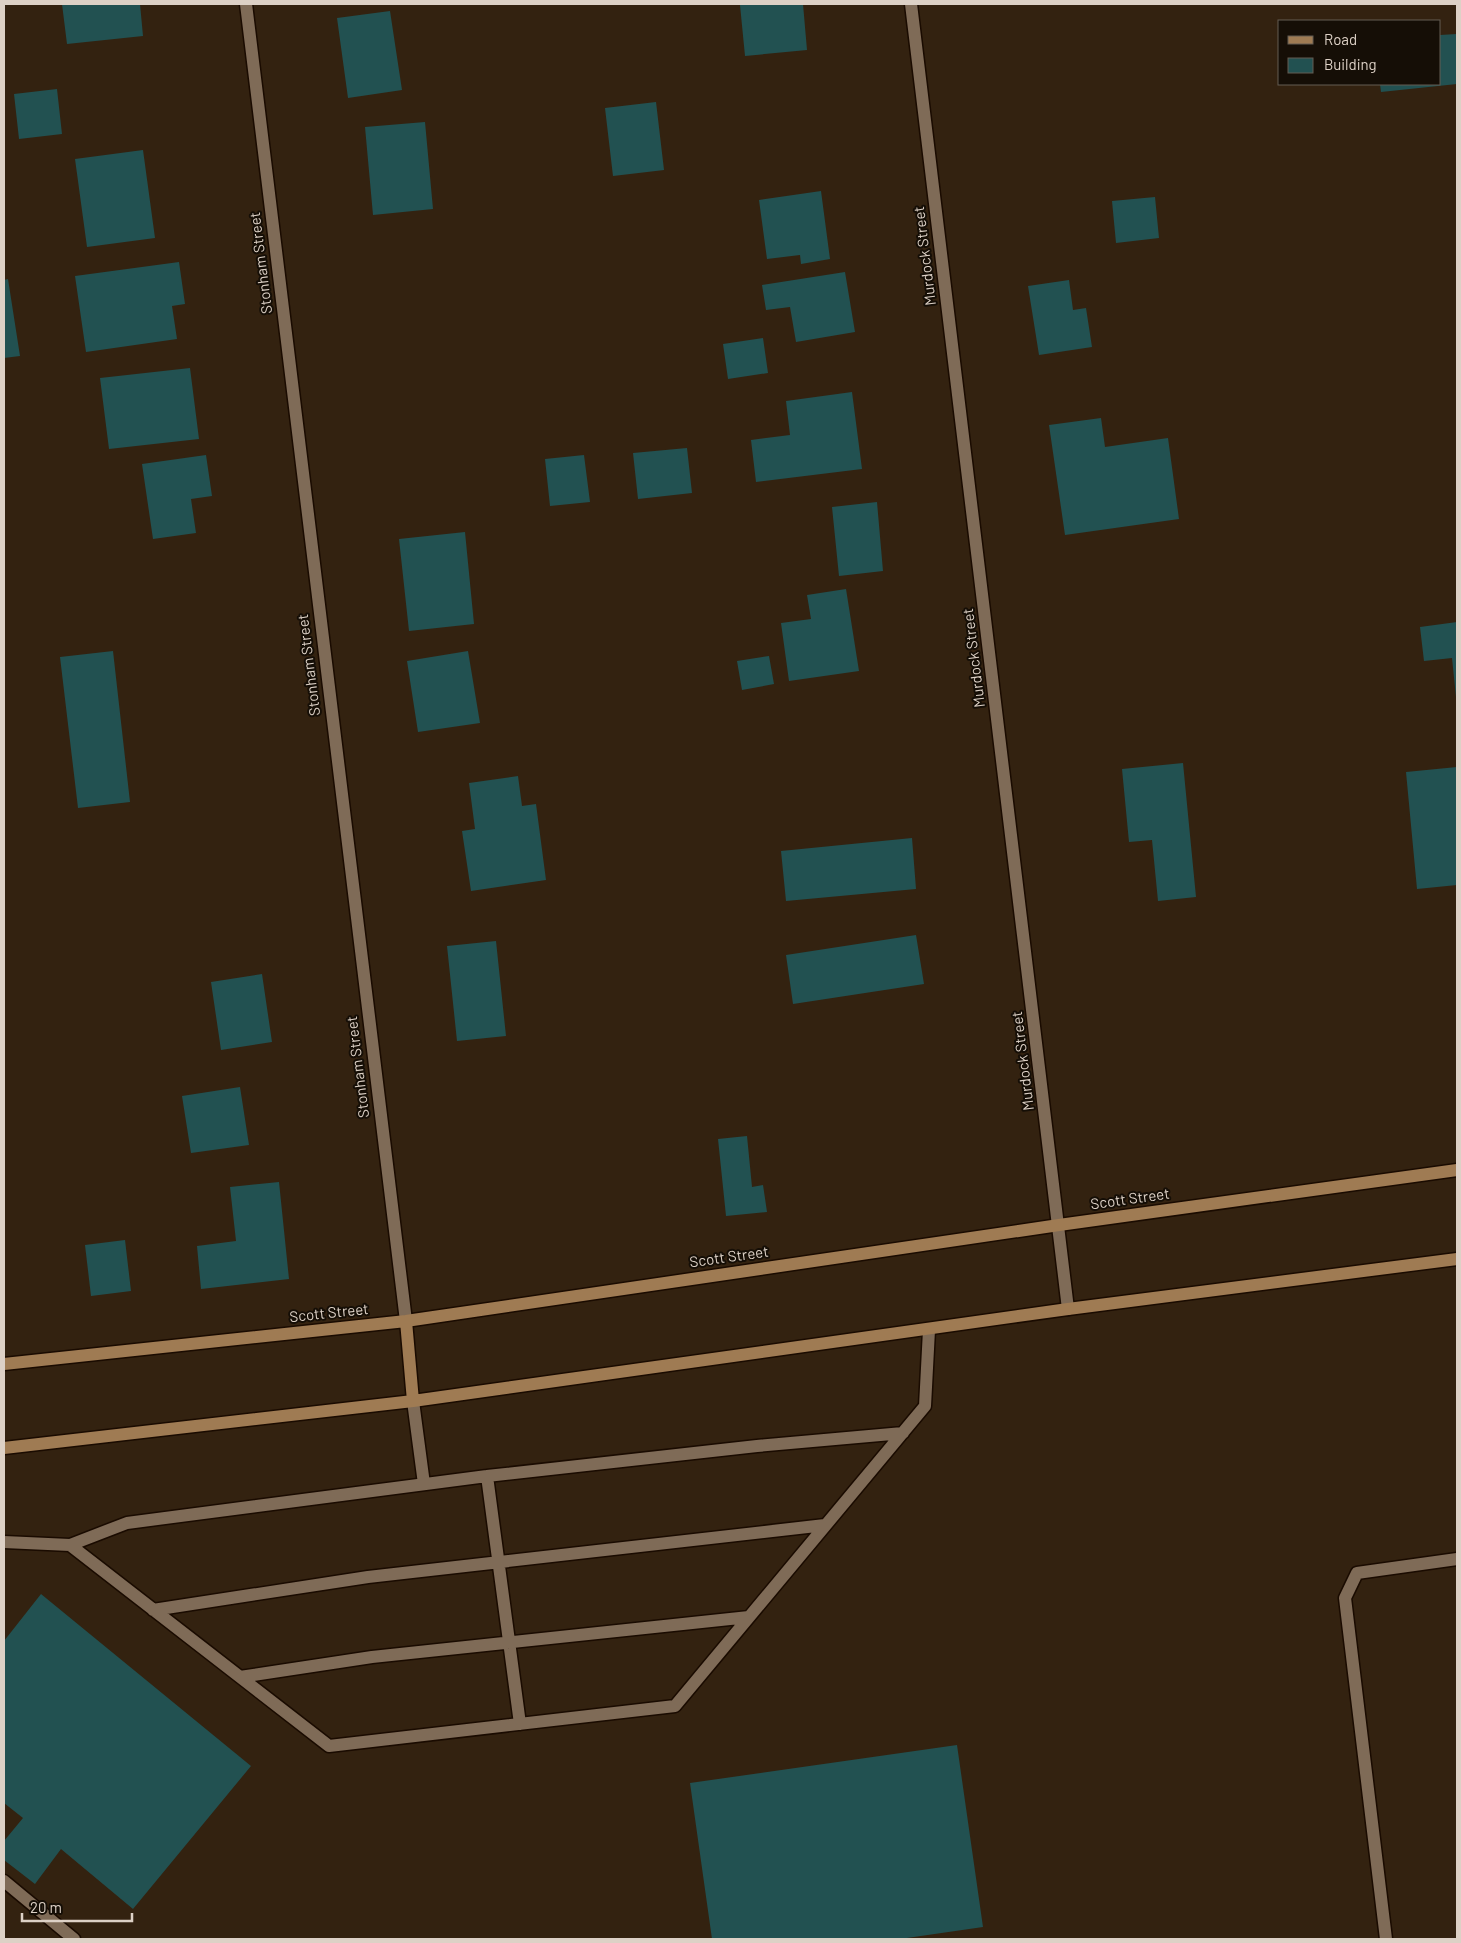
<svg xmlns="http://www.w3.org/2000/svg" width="1461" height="1943" viewBox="0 0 1461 1943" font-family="Barlow,sans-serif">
<rect width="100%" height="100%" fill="#332210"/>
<path fill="#225151" d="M62 4H140L143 36 67 44Z
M754 4H803L807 50 745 56 740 5Z
M390 11 402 90 348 98 337 18Z
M1457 34V84L1381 92 1380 84H1440V35Z
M57 89 62 134 19 139 14 94Z
M656 102 664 170 613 176 605 108Z
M425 122 433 209 373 215 365 127Z
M143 150 155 238 87 247 75 159Z
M821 191 830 259 801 264 800 255 767 259 759 200Z
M1155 197 1159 238 1116 243 1112 201Z
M179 262 185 304 172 306 177 339 86 352 75 276Z
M845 272 855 332 796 342 790 307 766 310 762 285Z
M8 279 20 356 4 358V280Z
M1069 280 1073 310 1086 308 1092 347 1039 355 1028 286Z
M763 338 768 373 728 379 723 344Z
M190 368 199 439 109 449 100 378Z
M852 392 862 469 756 482 751 440 790 435 786 401Z
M1101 418 1105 447 1168 438 1179 519 1065 535 1049 425Z
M687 448 692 493 638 499 633 453Z
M206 455 212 496 191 499 196 533 153 539 142 464Z
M584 455 590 502 550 506 545 459Z
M877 502 883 571 839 576 832 507Z
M465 532 474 624 409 631 399 539Z
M846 589 859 671 789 681 781 623 811 619 807 595Z
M1457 622V697H1456L1452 658 1424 661 1420 627Z
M113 651 130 802 78 808 60 657Z
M468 651 480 723 418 732 407 661Z
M769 656 774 684 742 690 737 661Z
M1183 763 1196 897 1158 901 1152 840 1129 842 1122 769Z
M1457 767V885L1417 889 1406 772Z
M518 776 522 806 536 804 546 880 471 891 462 831 475 829 469 783Z
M912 838 916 889 786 901 781 851Z
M916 935 924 984 793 1004 786 955Z
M496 941 506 1036 457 1041 447 946Z
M262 974 272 1042 221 1050 211 982Z
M240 1087 249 1145 191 1153 182 1096Z
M747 1136 752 1187 763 1185 767 1212 726 1216 718 1139Z
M279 1182 289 1279 201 1289 197 1246 236 1241 230 1187Z
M125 1240 131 1291 91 1296 85 1245Z
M41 1594 251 1766 133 1909 61 1849 35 1884 4 1860V1841L23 1818 4 1803V1641Z
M957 1745 983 1927 900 1939H712L690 1783Z"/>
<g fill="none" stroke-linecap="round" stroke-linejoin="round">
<g stroke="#1a0b00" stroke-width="15">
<path id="service" d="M413 1401 424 1484
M487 1476 520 1724
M4 1542 70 1545 329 1746 675 1706 925 1406 929 1330
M70 1545 127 1523 487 1476 757 1446 903 1433
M153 1610 368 1577 825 1525
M240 1677 372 1657 749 1617
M4 1881 74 1939
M1386 1939 1345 1598 1357 1573 1457 1559"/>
</g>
<g stroke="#1a0b00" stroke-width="15">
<path id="minor" d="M246 4 406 1321
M911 4 1068 1309"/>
</g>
<g stroke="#1a0b00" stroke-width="15">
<path id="secondary" d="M406 1321 413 1401
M4 1364 406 1321 1059 1225 1457 1170
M4 1448 413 1401 1068 1309 1457 1259"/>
</g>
<use href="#service" stroke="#7f6b57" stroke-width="12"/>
<use href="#minor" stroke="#7f6b57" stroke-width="12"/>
<use href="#secondary" stroke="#9f7b53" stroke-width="12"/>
</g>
<g text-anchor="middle" stroke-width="4" stroke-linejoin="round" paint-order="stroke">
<g font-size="15" fill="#ddd1c6" stroke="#150e06">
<text transform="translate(925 256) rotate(-97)" y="5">Murdock Street</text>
<text transform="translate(261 263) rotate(-97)" y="5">Stonham Street</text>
<text transform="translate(974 658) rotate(-97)" y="5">Murdock Street</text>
<text transform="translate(309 665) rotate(-97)" y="5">Stonham Street</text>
<text transform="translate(1023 1061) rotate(-97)" y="5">Murdock Street</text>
<text transform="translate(358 1067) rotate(-97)" y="5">Stonham Street</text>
<text transform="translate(1130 1199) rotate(-8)" y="5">Scott Street</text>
<text transform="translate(729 1257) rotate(-8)" y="5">Scott Street</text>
<text transform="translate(329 1313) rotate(-6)" y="5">Scott Street</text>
</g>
</g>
<rect width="1461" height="1943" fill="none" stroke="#ddd1c6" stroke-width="10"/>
<rect x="1278" y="20" width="162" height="65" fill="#150e06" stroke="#655c53"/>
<rect x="1288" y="36" width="25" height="8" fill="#9f7b53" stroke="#655c53"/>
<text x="1324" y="45" font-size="15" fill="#ddd1c6">Road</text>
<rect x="1288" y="58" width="25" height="15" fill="#225151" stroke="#655c53"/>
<text x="1324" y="70" font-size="15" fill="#ddd1c6">Building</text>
<path d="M22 1913v8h110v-8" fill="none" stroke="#ddd1c6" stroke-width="2.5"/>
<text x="30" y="1913" font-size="15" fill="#ddd1c6" stroke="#150e06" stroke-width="4" paint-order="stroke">20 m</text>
</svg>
